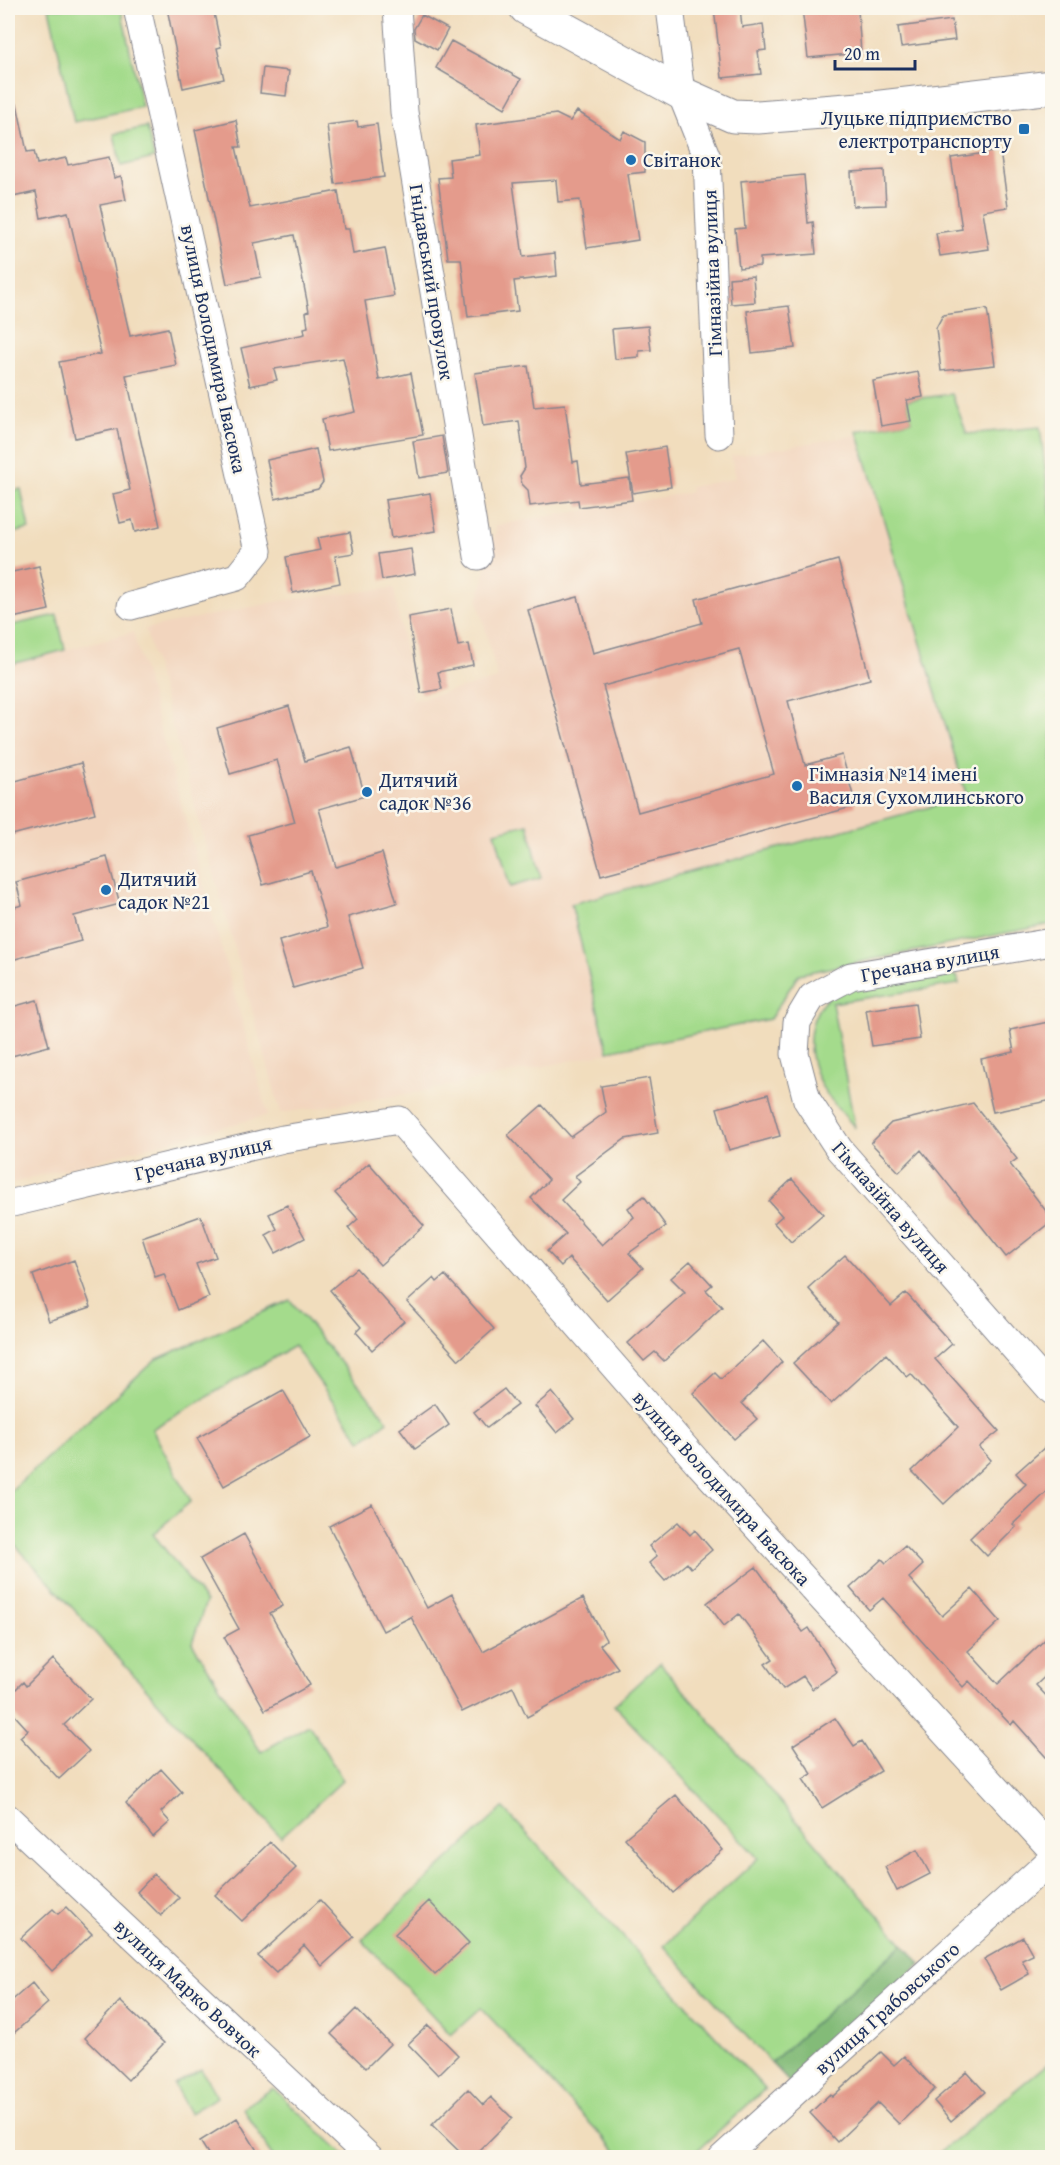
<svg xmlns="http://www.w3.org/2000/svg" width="1060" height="2165" viewBox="0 0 1060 2165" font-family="'Gentium Book Plus',serif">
<rect width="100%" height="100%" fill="#fbf7ec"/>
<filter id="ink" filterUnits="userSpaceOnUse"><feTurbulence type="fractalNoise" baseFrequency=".0167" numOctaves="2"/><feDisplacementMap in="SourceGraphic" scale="12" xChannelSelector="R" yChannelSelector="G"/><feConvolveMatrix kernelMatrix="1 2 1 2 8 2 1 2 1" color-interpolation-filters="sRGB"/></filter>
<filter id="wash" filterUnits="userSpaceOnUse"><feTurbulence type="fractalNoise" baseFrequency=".008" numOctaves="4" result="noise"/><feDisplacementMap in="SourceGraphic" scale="24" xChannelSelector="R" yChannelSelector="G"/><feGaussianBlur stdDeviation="1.35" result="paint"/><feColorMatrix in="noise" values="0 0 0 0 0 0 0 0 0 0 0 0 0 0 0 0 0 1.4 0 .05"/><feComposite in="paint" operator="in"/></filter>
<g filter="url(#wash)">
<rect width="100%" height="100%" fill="#f1ddbd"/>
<path fill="#f2d5be" d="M952 394 967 434 1040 427 1052 523V924L799 974 770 1019 415 1093 281 1113 145 629 280 601 394 588 413 700 498 679 478 601 497 525 691 492 690 487 736 478 731 456 857 435V431L911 421Z
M133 632 268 1115 8 1184V665Z"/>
<path fill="#a4db8c" stroke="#608575" stroke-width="1.5" d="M49 8H121L142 107 74 122Z
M147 127 154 158 121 166 114 134Z
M952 394 967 434 1040 427 1052 523V924L799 974 770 1019 608 1051 571 904 967 797 857 431 911 421 907 400Z
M21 489 29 529 8 534V492Z
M57 615 65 650 8 665V626Z
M528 824 541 878 510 887 495 832Z
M957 976 959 984 832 1003 855 1128C845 1115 829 1100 821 1085 801 1045 806 997 855 985 884 978 926 978 957 976Z
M290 1300 388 1421 361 1441 294 1346 152 1429 191 1501 153 1534 206 1602 192 1643 261 1752 309 1725 343 1780 281 1837 8 1537V1493L155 1360Z
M660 1663 903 1944 771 2063 664 1946 758 1858 614 1705Z
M503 1808 765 2089 690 2157H622L481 2008 451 2035 362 1940Z
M1052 2060V2157H934Z
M201 2069 217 2097 190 2113 174 2085Z
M273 2088 347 2157H273L243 2108Z"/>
<path fill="#83bb78" stroke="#4f756b" stroke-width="1.5" d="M903 1944 921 1964 790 2083 771 2063Z"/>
<g id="blocks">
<path fill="#e49b8c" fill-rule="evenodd" d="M167 8H213L221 47 217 48 224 79 183 88Z
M714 8H740L742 27 763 24 766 50 758 51 761 74 722 78Z
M802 8H823L824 12 858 10 861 53 808 58Z
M422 15 448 29 437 50 415 38 414 29Z
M952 20 955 40 901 47 898 27Z
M451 41 521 79 505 108 436 68Z
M263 68 289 71 286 96 260 93Z
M17 104 27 152 34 151 37 164 66 158 68 165 109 157 114 178 121 176 126 200 100 205 130 336 168 328 176 365 126 375 160 526 135 532 132 520 120 523 113 494 130 490 117 429 75 438 59 362 101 354 68 212 41 218 36 192 8 198V105Z
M577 111 620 139 624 131 645 142V172L628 174 638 240 587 248 580 200 558 202 556 180 513 183 523 257 555 253 557 276 514 281 518 311 468 317 461 259H448L438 178 451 177 449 159 480 155 476 125 556 114 570 121Z
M236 120 241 147H236L250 208 338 191 344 229H349L353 254 385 248 394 296 365 301 379 380 411 373 423 435 328 451 322 419 355 412 343 358 274 369 277 380 250 386 241 348 305 334 304 328 308 327 306 312 309 311 294 235 254 243 261 277 227 284 195 130Z
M357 121 358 127 377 124 384 177 335 184 327 125Z
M1000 151 1008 207 983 211 989 249 940 256 936 233 962 229 951 158Z
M884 170 886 205 853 206 851 172Z
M804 175 808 223 813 222 816 254 760 258V266L739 268 735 229 745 228 741 181Z
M753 276 755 302 731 304 729 278Z
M789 306 795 348 752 353 747 311Z
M987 309 995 365 941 371 936 328 943 315Z
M648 326 651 350 639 351V357L615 359 612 329Z
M528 366 534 407 565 404 573 462 578 461 581 484 629 478 632 500 579 507 578 500 530 506 528 490 522 484 520 476 525 468 519 421 483 426 475 373Z
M918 372 923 397 907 400 911 421 881 426 873 381Z
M442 436 448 473 419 478 413 441Z
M665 447 671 487 633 493 626 454Z
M316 449 323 482 318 489 275 499 267 460Z
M430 493 436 531 391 538 385 500Z
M350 532 354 553 335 556 340 583 293 593 286 557 320 550 317 538Z
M411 549 415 574 382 580 378 554Z
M838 560 870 679 788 701 805 765 842 755 856 806 601 875 528 610 578 597 593 653 702 623 696 599ZM739 649 774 774 638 812 603 686Z
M39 566 49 610 8 619V573Z
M451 609 458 646 469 644 473 665 438 672 442 689 421 693 408 617Z
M289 706 305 761 351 747 365 796 319 809 336 867 382 853 397 903 348 917 363 968 293 988 279 941 327 927 311 871 263 885 248 835 295 822 277 760 230 774 217 728Z
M81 763 95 813 8 836V783Z
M107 857 120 904 74 916 81 941 8 961V909L22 905 16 882Z
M37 1000 49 1046 8 1057V1008Z
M915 1003 920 1039 872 1046 866 1010Z
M1053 1021V1100L993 1112 981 1059 1014 1052 1010 1030Z
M649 1078 658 1133 625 1139 575 1176 580 1182 561 1200 602 1245 634 1217 628 1208 644 1196 666 1226 629 1253 643 1268 607 1300 569 1258 561 1266 547 1251 566 1234 531 1198 549 1180 508 1135 542 1105 571 1137 606 1112 601 1086Z
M768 1094 780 1136 729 1150 717 1108Z
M973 1103 1017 1159 1010 1164 1053 1220 1006 1257 921 1150 899 1172 871 1143 891 1123Z
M369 1163 424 1226 380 1265 348 1228 358 1219 335 1193Z
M792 1179 823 1214 791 1242 774 1223 782 1216 769 1201Z
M287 1205 305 1238 276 1253 266 1235 277 1229 269 1214Z
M201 1216 216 1257 196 1264 209 1297 178 1310 164 1274 155 1277 142 1237Z
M845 1255 891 1306 906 1293 952 1344 935 1359 999 1431 979 1447 991 1460 944 1504 912 1471 958 1427 911 1374 907 1377 886 1354 831 1404 793 1363 838 1322 808 1288Z
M74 1260 91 1307 49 1321 33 1275Z
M690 1261 712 1285 706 1290 722 1307 664 1361 655 1352 644 1361 628 1343 685 1292 671 1278Z
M356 1268 404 1321 372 1350 356 1332 361 1327 330 1290Z
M445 1275 494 1329 459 1360 407 1302 434 1278 437 1282Z
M763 1341 782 1362 742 1403 757 1419 734 1439 693 1393 715 1373 721 1379Z
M504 1389 517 1405 487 1428 474 1412Z
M283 1390 310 1437 224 1486 197 1438Z
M552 1392 574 1419 557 1433 535 1406Z
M435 1404 449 1425 415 1449 400 1429Z
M1053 1440V1486L1013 1524 1016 1527 987 1556 970 1538 1026 1484 1016 1473Z
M372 1504 427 1608 452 1594 483 1652 583 1598 606 1640 600 1645 618 1668 527 1717 513 1687 462 1712 411 1617 413 1616 383 1631 329 1526Z
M678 1522 690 1535 695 1530 712 1550 691 1568 687 1563 665 1581 649 1563 657 1556 649 1546Z
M244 1534 283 1606 270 1613 310 1685 265 1710 224 1637 239 1629 200 1559Z
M905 1546 923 1565 909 1578 942 1616 972 1589 1000 1621 968 1651 998 1684 1053 1632V1669L1036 1685 1053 1703V1765L1014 1721 1011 1725 969 1681 963 1687 883 1598 869 1610 850 1588 882 1559 886 1563Z
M756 1567 803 1632 809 1628 837 1672 812 1689 803 1676 783 1689 765 1664 773 1659 739 1614 724 1626 707 1603Z
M53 1659 91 1699 64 1725 89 1751 59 1779 20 1737 28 1730 8 1708V1697L23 1682 26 1686Z
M835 1718 854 1746 862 1741 881 1771 822 1808 803 1779 812 1774 793 1745Z
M161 1769 182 1792 161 1812 170 1822 153 1837 126 1803Z
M676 1795 723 1850 673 1893 625 1838Z
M270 1842 296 1868 242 1921 215 1895Z
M917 1850 930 1874 897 1891 885 1867Z
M154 1874 179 1898 161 1916 137 1892Z
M320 1900 354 1937 322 1966 304 1945 276 1973 258 1956Z
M429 1901 469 1943 435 1975 395 1934Z
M66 1907 92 1934 52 1971 21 1938 53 1909 58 1914Z
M1023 1937 1033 1955 1022 1960 1029 1974 1001 1990 984 1959Z
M32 1983 48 2003 8 2038V2004Z
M120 2001 164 2043 128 2080 85 2038Z
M356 2009 390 2044 366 2068 331 2034Z
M428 2025 458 2055 438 2075 408 2044Z
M881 2052 894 2065 904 2056 935 2089 899 2124 878 2103 837 2142 810 2113 830 2094 832 2097Z
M967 2072 985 2092 951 2121 934 2101Z
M468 2089 483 2105 491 2097 512 2118 473 2157H465L432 2125Z
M237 2118 261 2157H210L200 2141Z"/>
</g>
</g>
<g filter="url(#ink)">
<use href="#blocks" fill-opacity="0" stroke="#86868e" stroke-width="1.5"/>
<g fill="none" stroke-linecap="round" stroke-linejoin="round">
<g stroke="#86868e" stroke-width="29">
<path id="street" d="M397 8 404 112 478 556
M670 8 681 93 707 158 719 435
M131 606 237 577 258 551 137 8
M1052 942 851 976 812 997 797 1022 795 1054 807 1100 839 1149 1052 1391
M8 1204 283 1139 399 1120 700 1465 1052 1850
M8 1818 370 2158
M722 2158 1052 1859"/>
</g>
<g stroke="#86868e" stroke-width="35">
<path id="secondary" d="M526 8 681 93 733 116 758 117 873 108 1052 87"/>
</g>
<use href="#street" stroke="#fff" stroke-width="27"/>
<use href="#secondary" stroke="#fff" stroke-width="33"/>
</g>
</g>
<g fill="#1f6fb2" stroke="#fbf7ec" stroke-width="2">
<rect x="1018" y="123" width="12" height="12" rx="3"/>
<circle cx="631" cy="160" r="6"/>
<circle cx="797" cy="786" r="6"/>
<circle cx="367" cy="792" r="6"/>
<circle cx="106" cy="890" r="6"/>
</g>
<g text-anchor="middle" stroke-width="5" stroke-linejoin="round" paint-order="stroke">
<g font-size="20" fill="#1b2f5e" stroke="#fbf7ec" text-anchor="start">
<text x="1012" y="125" text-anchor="end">Луцьке підприємство<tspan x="1012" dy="23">електротранспорту</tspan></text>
<text x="643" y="167">Світанок</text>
<text x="809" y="781">Гімназія №14 імені<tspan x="809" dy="23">Василя Сухомлинського</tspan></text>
<text x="379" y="787">Дитячий<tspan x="379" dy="23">садок №36</tspan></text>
<text x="118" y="886">Дитячий<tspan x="118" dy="23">садок №21</tspan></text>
</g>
<g font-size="20" fill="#1b2f5e" stroke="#fbf7ec">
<text transform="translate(712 273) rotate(-92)" y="7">Гімназійна вулиця</text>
<text transform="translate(432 282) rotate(81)" y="7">Гнідавський провулок</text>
<text transform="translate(214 349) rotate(78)" y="7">вулиця Володимира Івасюка</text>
<text transform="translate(930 963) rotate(-10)" y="7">Гречана вулиця</text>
<text transform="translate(203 1158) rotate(-13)" y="7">Гречана вулиця</text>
<text transform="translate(891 1207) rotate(49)" y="7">Гімназійна вулиця</text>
<text transform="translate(722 1488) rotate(48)" y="7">вулиця Володимира Івасюка</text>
<text transform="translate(188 1988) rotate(43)" y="7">вулиця Марко Вовчок</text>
<text transform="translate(887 2008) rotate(-42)" y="7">вулиця Грабовського</text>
</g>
</g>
<rect width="1060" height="2165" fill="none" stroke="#fbf7ec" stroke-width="30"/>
<path d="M835 60v9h80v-9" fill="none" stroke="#1b2f5e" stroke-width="3"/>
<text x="844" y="60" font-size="18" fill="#1b2f5e" stroke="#fbf7ec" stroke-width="4.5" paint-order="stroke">20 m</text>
</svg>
